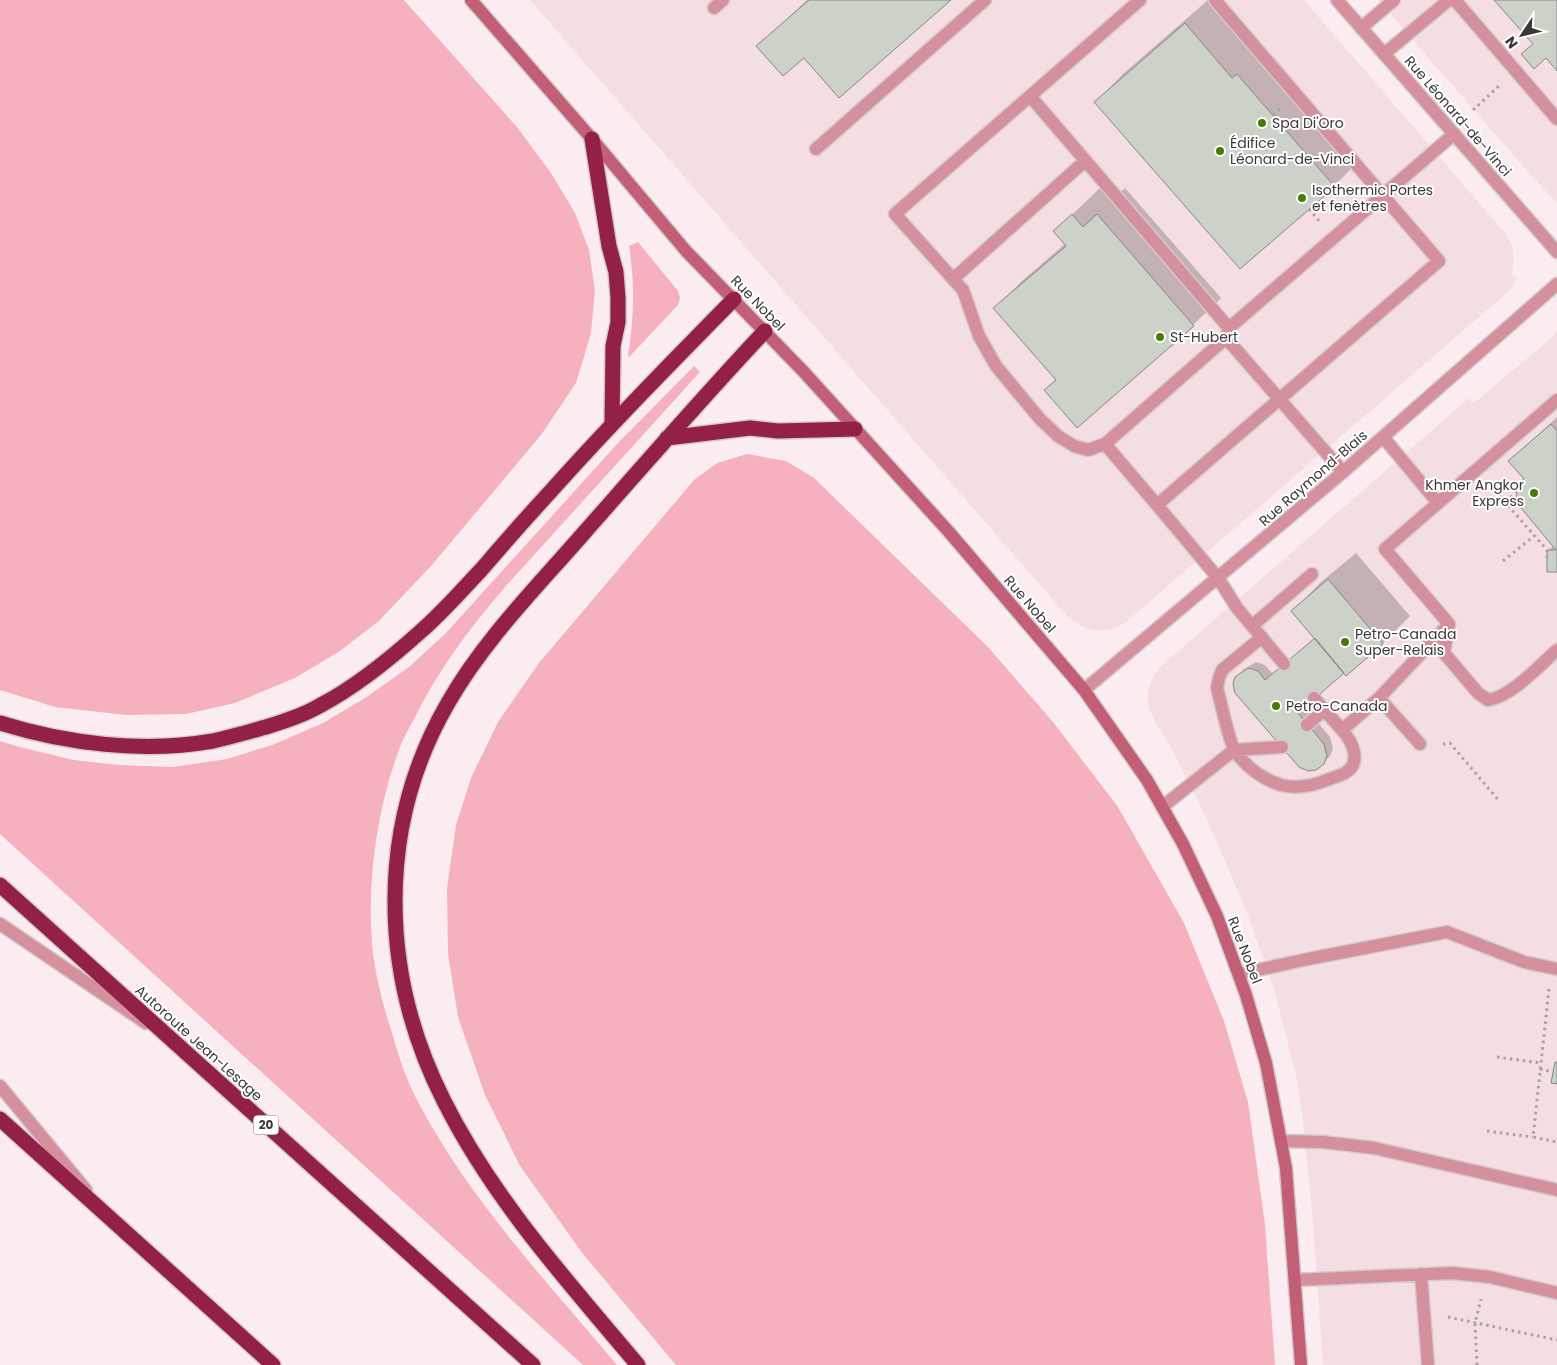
<svg xmlns="http://www.w3.org/2000/svg" width="1557" height="1365" viewBox="0 0 1557 1365" font-family="Poppins,sans-serif">
<rect width="100%" height="100%" fill="#fbedef"/>
<path fill="#f4dee2" d="M530 0H1304L1506 234 1512 244 1514 259 1512 276 1517 278 1508 292 1125 623 1112 629 1098 631 1082 627 1068 617Z
M1378 0H1557V203L1539 184Z
M1557 331V1365H1323L1313 1222 1304 1130 1298 1084 1286 1036 1274 989 1246 910 1203 811 1172 750 1153 718 1148 705V692L1152 679 1161 666 1469 398 1474 403 1555 335 1554 333Z"/>
<path fill="#f6b1be" d="M0 0H404L517 127 551 173 575 213 589 250 595 290 591 333 576 383 541 435 431 566 379 621 340 651 295 678 235 703 186 714 126 715 55 707 0 690Z
M638 242 678 291 680 298 678 305 629 357 628 356C634 319 635 283 629 246Z
M694 366 700 372 505 587C470 628 438 670 414 719 409 728 404 737 400 747 377 808 367 879 372 944 375 975 383 1006 393 1036 399 1058 407 1081 418 1102 470 1200 546 1281 617 1365H583L0 834V741L16 746 73 760 119 765 173 767 227 759 272 745 323 723 365 698 409 667 446 633 618 443Z
M747 454 786 461 814 478 988 647 1053 722 1118 807 1184 923 1224 1021 1248 1102 1265 1225 1275 1365H676L583 1254 520 1166 485 1095 458 1017 448 954 447 888 456 825 471 778 498 722 539 663 694 480 717 463Z"/>
<path fill="#0003" d="M807 0H949L804 56 758 46Z
M1208 0H1216L1260 51 1265 47 1361 159 1334 186 1096 102 1123 74Z
M1101 187 1111 200 1125 188 1221 298 1193 325 1046 390 1057 379 995 308 1022 281 1066 243 1055 231Z
M1557 417V571L1548 551 1553 546 1525 478 1510 461Z
M1356 553 1410 616 1382 644 1344 671 1304 706 1330 737 1333 748 1330 756 1323 763 1236 678 1243 670 1256 662 1265 665 1273 674 1316 638 1293 611 1320 583Z"/>
<path fill="#ccd2c8" stroke="#838980" d="M809 0H951L839 98 804 58 783 76 756 46Z
M1494 0H1557V71L1546 58 1534 69 1521 54 1533 44Z
M1185 23 1232 78 1237 74 1335 187 1240 269 1094 102Z
M1072 214 1083 227 1097 214 1194 326 1077 428 1044 390 1056 380 993 308 1066 246 1053 231Z
M1551 424 1557 431V572H1547V550H1556L1516 502 1517 485 1524 479 1508 461Z
M1328 579 1383 644 1346 676 1291 611Z
M1315 638 1344 673 1298 713 1324 744 1327 756 1324 764 1316 770 1308 771 1299 767 1235 693 1233 684 1235 677 1248 668 1258 671 1265 680Z
M1555 1062H1557V1084L1551 1083Z"/>
<g fill="none" stroke-linecap="round" stroke-linejoin="round">
<g stroke="#d5c9ca" stroke-width="15">
<path id="lane" d="M1215 0 1439 261 1157 505 1218 578 1237 608 1284 664
M1455 0 1557 119
M714 8 723 0
M1361 28 1394 0
M1384 54 1449 0
M1030 96 1229 328 1226 338 1343 472
M816 149 985 0
M1085 161 953 279 895 214 1140 0
M953 279 963 290 979 336 996 366 1040 419 1058 436 1074 446 1088 450 1105 444
M1229 328 1454 134
M1383 437 1438 503
M1157 505 1105 444 1226 338
M1449 624 1385 549 1557 400
M1449 624 1444 653 1478 693 1488 700C1511 697 1540 665 1557 650
M1252 626 1312 574
M1262 637 1222 670 1219 678 1217 688C1221 702 1229 742 1235 751 1247 768 1262 779 1281 785 1297 789 1312 786 1327 780 1332 778 1339 776 1345 773 1362 763 1353 742 1342 730
M1314 698 1342 730 1379 698 1449 624
M1379 698 1420 744
M1307 725 1324 710
M1162 807 1234 750 1282 747
M0 924 146 1023
M1239 974 1308 959 1447 932 1524 962 1557 969
M0 1086 86 1190
M1282 1141 1323 1142 1374 1148 1557 1190
M1421 1274 1428 1365
M1296 1280 1452 1273 1490 1277 1557 1293"/>
</g>
<g stroke="#d5c9ca" stroke-width="15">
<path id="street" d="M1337 0 1557 252
M1084 690 1343 472 1557 284"/>
</g>
<g stroke="#d5c9ca" stroke-width="15">
<path id="secondary" d="M471 0 592 139 686 251 803 371 949 532 1084 690 1147 780 1183 844 1217 916 1246 995 1266 1063 1286 1168 1301 1365"/>
</g>
<g stroke="#d5c9ca" stroke-width="18">
<path id="highway" d="M592 139 609 246 616 272 618 298V322L613 346 612 423
M667 438 750 428 778 431 855 429
M0 723C67 744 143 753 213 741 231 737 248 732 266 727 285 721 304 715 321 705 357 686 390 659 420 632 442 613 461 591 481 570 504 543 527 517 551 491 610 425 672 362 734 299
M0 885 533 1365
M0 1119 273 1365
M638 1365C568 1282 493 1199 444 1101 380 975 376 827 448 703 484 640 536 588 583 534 643 466 703 397 765 331"/>
</g>
<path stroke="#aba1a2" stroke-width="3" stroke-dasharray="2.5 4" stroke-linecap="butt" d="M1473 110 1500 85
M1273 115 1280 109
M1309 209 1320 222
M1491 486 1547 550V559
M1505 501 1517 493
M1503 561 1534 536
M1443 744 1450 743 1500 802
M1549 989 1533 1137 1557 1142
M1497 1057 1541 1063
M1540 1069 1553 1072
M1487 1131 1533 1137
M1448 1317 1557 1340
M1477 1365 1475 1323 1481 1299"/>
<use href="#lane" stroke="#d5909d" stroke-width="12"/>
<use href="#street" stroke="#d5909d" stroke-width="12"/>
<use href="#secondary" stroke="#c25e75" stroke-width="12"/>
<use href="#highway" stroke="#932045" stroke-width="15"/>
</g>
<g fill="#487b0a" stroke="#fff" stroke-width="2">
<circle cx="1262" cy="123" r="5"/>
<circle cx="1220" cy="151" r="5"/>
<circle cx="1302" cy="198" r="5"/>
<circle cx="1160" cy="337" r="5"/>
<circle cx="1534" cy="493" r="5"/>
<circle cx="1345" cy="642" r="5"/>
<circle cx="1276" cy="706" r="5"/>
</g>
<g text-anchor="middle" stroke-width="4" stroke-linejoin="round" paint-order="stroke">
<rect fill="#fff" stroke="#767374" stroke-width="1" x="253.5" y="1115.5" width="25" height="19" rx="4"/>
<g font-size="12" font-weight="bold" fill="#3c3738">
<text x="266" y="1129">20</text>
</g>
<g font-size="14" fill="#3c3738" stroke="#fff">
<text transform="translate(1458 116) rotate(49)" y="5">Rue Léonard-de-Vinci</text>
<text transform="translate(758 303) rotate(46)" y="5">Rue Nobel</text>
<text transform="translate(1313 478) rotate(-41)" y="5">Rue Raymond-Blais</text>
<text transform="translate(1030 604) rotate(49)" y="5">Rue Nobel</text>
<text transform="translate(1245 950) rotate(69)" y="5">Rue Nobel</text>
<text transform="translate(199 1043) rotate(42)" y="5">Autoroute Jean-Lesage</text>
</g>
<g font-size="14" fill="#3c3738" stroke="#fff" text-anchor="start">
<text x="1272" y="128">Spa Di'Oro</text>
<text x="1230" y="148">Édifice<tspan x="1230" dy="16">Léonard-de-Vinci</tspan></text>
<text x="1312" y="195">Isothermic Portes<tspan x="1312" dy="16">et fenètres</tspan></text>
<text x="1170" y="342">St-Hubert</text>
<text x="1524" y="490" text-anchor="end">Khmer Angkor<tspan x="1524" dy="16">Express</tspan></text>
<text x="1355" y="639">Petro-Canada<tspan x="1355" dy="16">Super-Relais</tspan></text>
<text x="1286" y="711">Petro-Canada</text>
</g>
</g>
<g transform="translate(1522 35) rotate(235)" stroke="#ffffff" stroke-width="4" paint-order="stroke">
<path d="M0-4L9 19L0 12L-9 19Z" fill="#3c3738"/>
<text y="-8" font-size="14" font-weight="bold" text-anchor="middle" fill="#3c3738">N</text>
</g>
</svg>
